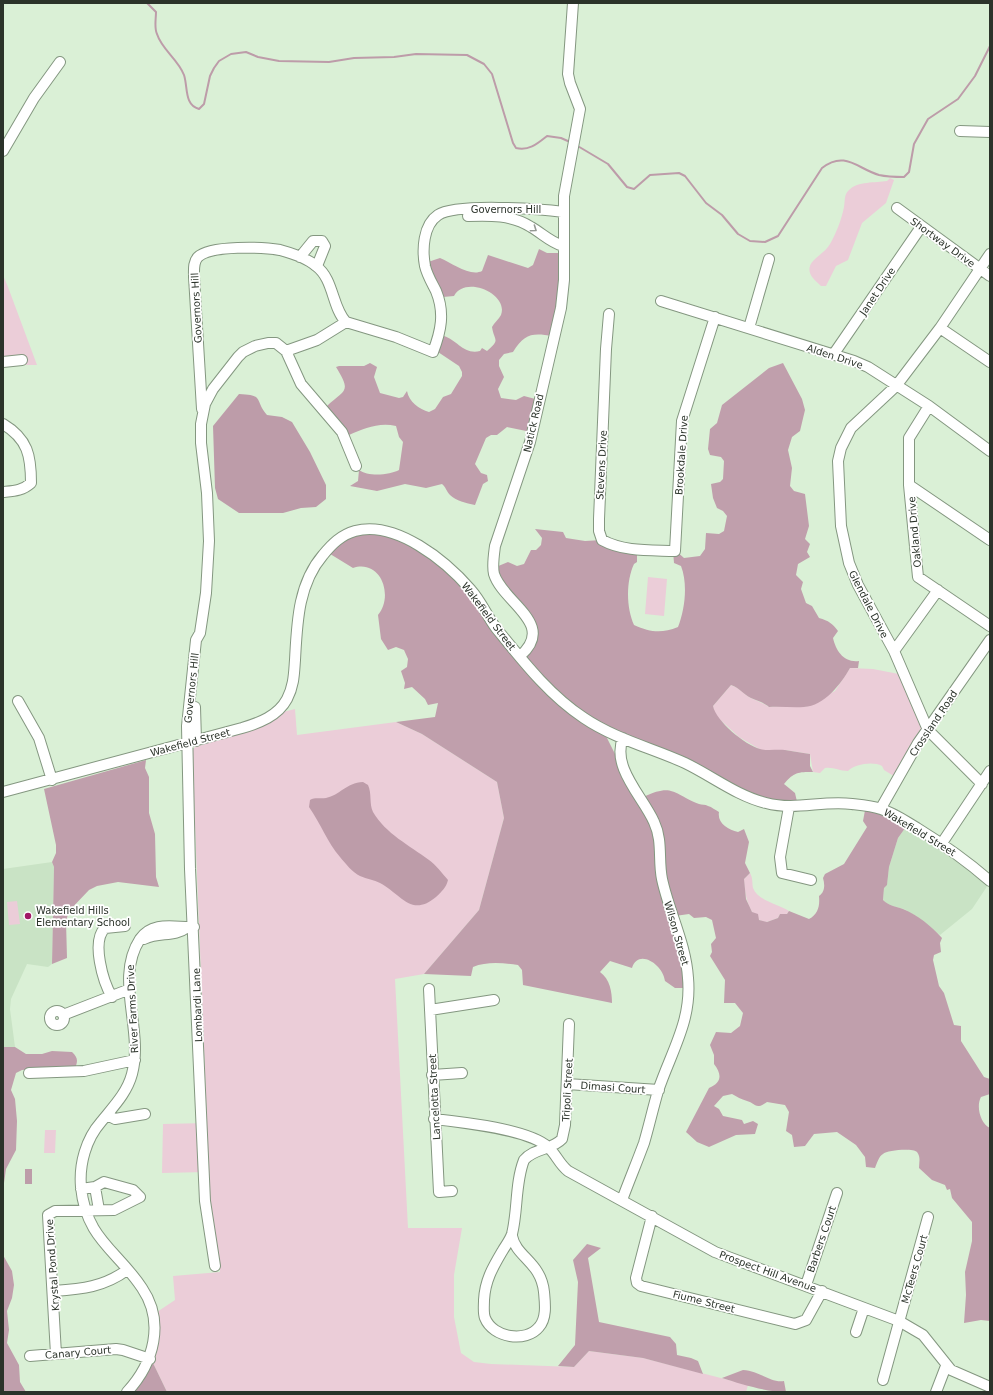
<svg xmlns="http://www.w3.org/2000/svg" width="993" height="1395" viewBox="0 0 993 1395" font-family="'DejaVu Sans',sans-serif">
<rect width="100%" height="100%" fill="#daf0d6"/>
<path fill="#c9e3c5" d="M908 824 990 882 972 909 940 935 917 917 904 909 888 905 883 900 884 888 887 884 889 867 898 838Z
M52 862 54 867 52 964 48 967 27 964 11 999 10 1009 15 1047H3V869Z"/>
<path fill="#ebcdd8" d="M890 178 894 180 886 203 862 223 848 260 836 266 826 286H821C816 281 807 275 810 266 812 259 826 252 830 244 836 234 842 218 844 207 845 201 844 194 849 190 858 181 875 183 887 181Z
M3 275 8 287 37 365H3Z
M648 577 667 579 664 616 645 614Z
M850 668 873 669 904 675 926 725 897 778 884 770 882 766C873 761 855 764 848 771 839 771 834 767 825 768L820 773 813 772 810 754 785 750H761L739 737 714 714 713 706 731 685C739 688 742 692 749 697 756 701 762 702 769 707L781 706 805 707 835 691Z
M295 709 297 735 396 722 422 734 497 782 504 818 479 910 424 974 395 979 408 1228H462L454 1275V1317L461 1353 474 1362 491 1364 574 1367 589 1351 643 1358 748 1385 746 1392H167L153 1363 159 1337 157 1312 175 1300 173 1276 220 1272C216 1238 208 1206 206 1172L162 1173 163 1124 207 1123 192 751 195 747 258 728 283 712Z
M750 873C753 878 752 883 753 888 758 901 778 904 789 911L787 914H780L778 918C774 919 769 922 766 922 749 921 744 891 744 879Z
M17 901 20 924 9 925 7 902Z
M45 1130H56L55 1153H44Z"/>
<path fill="#c09fac" d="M539 249 547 253H563L553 336C532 333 525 333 513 352L504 354 499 360V366L504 377 498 389 501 398 516 400 524 396 539 400 531 432 507 427 497 435H491L486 438 475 464 481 473 487 475 488 481 483 484 475 505C466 503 456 501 450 495 446 491 446 487 442 484L426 488 405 484 377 491 350 486 358 481 359 470C368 477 390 475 399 470L403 442 399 437 396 426C378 422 364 429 349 435L326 407C345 389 352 393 336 367L339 366H364L370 363 377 367 374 377 380 393 399 398 403 397 407 391C409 402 419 409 429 412L435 409 443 397 451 394 462 376V372L459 366 438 352 444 336C457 340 464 355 480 351L482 348 487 351C501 339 494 341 492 327 494 323 499 319 501 315 509 294 465 275 454 296L443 297 428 262 440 258C452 263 470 277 482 271L488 255 528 268 533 265Z
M783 363 802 399 805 410 800 431 792 437 788 450 792 468 790 486 794 491 805 494 809 526 805 539 810 544 807 552 810 557 798 564 796 575 803 582 801 589 806 603 812 606 819 618C829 621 832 623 838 631L833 638C836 651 844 663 859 661L858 668H850C841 684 824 706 804 707 792 708 781 706 769 707 763 702 758 701 751 698 743 694 740 688 731 685L713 706C716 721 745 745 760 749 768 751 777 749 785 750 793 751 801 753 810 754V766L813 772C798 772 794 772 784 784L795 793 798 806 778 805 605 734 625 774 643 797C673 783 672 793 699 804 702 805 705 804 708 806 712 807 715 810 719 812 717 823 728 830 738 832L744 829 749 842 745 863 750 873 744 879 746 899 752 912 758 914 759 920 767 922 778 918 780 914H787L789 911 809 919C818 914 820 906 819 896 825 892 825 885 823 878L825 874 844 864 867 827 863 821 866 805 908 824 898 838 889 867 887 885 884 888 883 900C889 906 895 906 903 909 918 915 931 926 942 938L940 943 941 952 934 955 933 960 939 986 944 993 954 1025 961 1026V1041L984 1077 990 1079V1094L981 1097C976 1106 980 1123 990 1128V1321L981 1320 964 1323 966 1295 965 1272 972 1241V1222L952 1198 950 1189 947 1190 945 1185 932 1180 919 1168C919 1163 921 1157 917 1152 913 1148 887 1150 883 1154 879 1156 877 1163 875 1168L866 1167 865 1157 856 1145 837 1132 814 1134 805 1146 794 1147 792 1135 786 1131 789 1112 785 1105 767 1102C755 1110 757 1104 747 1101 741 1099 737 1097 732 1094L723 1096 714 1106 719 1109 723 1116 742 1120 744 1124 753 1121 758 1124 755 1134 736 1135 709 1147 697 1142 686 1132 709 1088C722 1083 722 1074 714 1064V1055L710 1045 716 1032 731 1033 740 1026 743 1013 735 1003H724L725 980 710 956 712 952 711 944 716 938 712 920 706 917 694 918 689 914 675 916 688 988H675L665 981C663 964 638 948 632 968L610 961 600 972C610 979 612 992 612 1003L523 985 522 970 518 965C504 963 487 961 473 967L471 976 424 974 479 910 504 818 497 782 422 734 396 722 435 717 438 703 428 705 425 699 412 687 404 689 405 683 401 671 407 667 408 659 404 650 396 647 388 650 381 639 378 615C394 596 381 559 353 568L322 549 332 538 347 531 410 536 442 556 459 570 478 592 522 658 533 627 506 592 496 567 508 562 517 566 524 564 531 550H536L541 545 542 538 535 529 563 532 566 538 585 541 602 540 637 549V562L634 564C626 581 626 607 634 625 650 632 661 634 678 627 685 609 688 584 681 566L674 563 673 551 675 550 684 558 700 556 705 549 706 533 719 534 724 531 727 516 723 511 717 508 713 498 711 484 720 482 723 479 724 461 721 457 710 455 708 449 710 429 717 423 722 405 769 368Z
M146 760 145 768 149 777V813L155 834 156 877 159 887 118 882 97 886 89 890 69 911 66 921 67 958 52 964 54 867 52 862 56 853V845L44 789Z
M3 1047H15L26 1054H42L52 1051 72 1052C77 1057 78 1059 76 1066L22 1070 16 1073 11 1090 15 1099 17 1121 16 1150 6 1169 3 1190Z
M587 1244 601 1248 588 1258 599 1322 670 1337 676 1344 677 1355 691 1358 698 1361 703 1374 643 1358 589 1351 574 1367 558 1366 575 1345 578 1282 573 1260Z
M3 1255 12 1271 14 1285 12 1298 7 1311 9 1330 7 1343 19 1365 20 1382 26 1392H3Z
M153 1363 167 1392H134L143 1381Z
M743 1370C760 1371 770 1383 784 1381L786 1392C766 1392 741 1384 722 1378Z"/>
<path fill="#bd9ca9" d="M239 394C265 395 254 400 267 415L282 417 292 422 310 452 326 485V499L316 507 301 508 283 513H239L218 499 215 488 213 426Z
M363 782 368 785C372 793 369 804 373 812 386 834 409 845 429 860 436 865 442 873 448 880 446 888 442 891 436 897 411 918 401 894 380 883 374 880 367 879 360 876 353 873 345 863 340 857 327 842 321 824 309 807L310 800C315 797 320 799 326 798 340 795 346 783 363 782Z
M25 1169H32V1184H25Z"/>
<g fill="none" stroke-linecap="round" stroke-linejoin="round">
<path stroke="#bd9ca9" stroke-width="2" d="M147 3 156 12C156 19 154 28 157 34 162 50 178 59 184 75 188 87 184 105 199 109L204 104 210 76 214 68 219 61 231 54 246 52 258 57 279 61 329 62 354 58 394 57 416 54 467 55 484 64 492 74 513 143 516 148C529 151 537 144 547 136L561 138 570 142
M576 145 608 164 627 187 634 189 650 175 679 173 685 176 706 203 722 215 738 234 750 241 765 242 778 236 822 168C845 150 858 169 879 175 888 177 896 177 904 177L909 172 914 144 928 119 958 99 975 76 990 46"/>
<g stroke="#849780" stroke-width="12">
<path id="minor" d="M960 131 990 132
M3 151 34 98 60 62
M897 208 990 276
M468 216C490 215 512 215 531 227 543 234 550 242 563 246
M300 257 313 241H322L325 246 317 266
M661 301 854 361 868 367 929 406 990 451
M609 314 606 349 599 519V531L602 540C624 552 651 550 675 551L682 421 715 317
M749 328 769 259
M940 328 990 362
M286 351 301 384 342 432 356 466
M833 355 921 227
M3 362 22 360
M929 406 909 438V485L918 577 990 626
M202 409 194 277C194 270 193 262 198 257 210 245 264 247 280 250 291 253 307 258 316 266 334 279 332 308 346 322L396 337 433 352C441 331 445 313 436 291 432 283 427 275 425 266 422 250 423 225 438 215 456 203 540 209 564 212
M3 424C28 439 31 456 31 483 22 491 14 491 3 492
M909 485 990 540
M894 651 938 590
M520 656C557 624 503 603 494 574 492 566 494 554 495 546L530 442 561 308 564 280V196L580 109 570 83 568 74 573 3
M18 701 39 738 52 780
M195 707 196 741
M982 784 928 730 894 651 858 585 849 563 841 526 838 461 841 448 851 428 896 386 940 328 990 254
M3 792 242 728C259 723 278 716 287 699 294 686 294 673 295 660 297 623 298 584 323 555 332 544 341 535 355 531 396 520 446 561 471 590 481 601 487 616 496 628 522 660 549 695 584 718 615 739 652 748 685 763 712 776 737 796 766 803 796 811 822 800 852 804 861 805 872 806 881 809 894 813 905 821 917 828 943 844 967 861 990 881
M789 807 780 857 782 873 811 880
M881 808 918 743 990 640
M942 843 990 771
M144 939C160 931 173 938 188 927
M429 989 439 1192 452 1191
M112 997C103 982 91 941 105 928L125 926
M430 1010 494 1000
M50 1018a7 7 0 1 1 14 0a7 7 0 1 1-14 0Z
M63 1015 130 989
M29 1073 84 1071 135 1060
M432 1075 462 1073
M567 1084 659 1090
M107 1115 115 1119 145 1114
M434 1119C461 1122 528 1129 548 1147 556 1154 559 1164 568 1171L715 1252 899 1321 923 1335 951 1370 990 1387
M95 1187 99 1210
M622 1200C629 1181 637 1162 644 1143 649 1126 653 1108 658 1091 671 1052 692 1021 688 978 686 944 669 912 662 879 658 860 663 841 654 822 643 797 611 767 623 738
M652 1216 636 1278 637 1283 641 1286 795 1324 806 1320 822 1291
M512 1236C516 1257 541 1262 544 1292 545 1303 547 1318 539 1327 526 1343 493 1338 485 1318 483 1313 484 1306 484 1300 485 1280 493 1267 503 1250 506 1245 510 1240 512 1234 518 1210 515 1183 524 1160 534 1148 552 1150 562 1139L565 1125 569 1024
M215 1266 205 1201 190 869 187 726 196 640 200 633 206 593 209 541 207 493 201 443V424L205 404 213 389 238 357 243 352 255 346 268 343H276L286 351 317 340 346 322
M806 1285 837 1193
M54 1291C82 1289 104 1287 127 1270
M856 1332 864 1308
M56 1354 48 1215 55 1211 114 1210 140 1197 133 1190 104 1182 95 1187 81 1189
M30 1356 116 1349 123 1350 150 1359
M883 1380 928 1217
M127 1392C154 1363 165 1322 142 1288 117 1250 86 1239 81 1187 79 1164 86 1139 101 1122 113 1107 127 1093 132 1074 144 1029 114 979 140 939 153 920 176 928 194 927
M936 1392 946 1366"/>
</g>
<use href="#minor" stroke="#fff" stroke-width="10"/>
</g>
<defs><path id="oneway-chevron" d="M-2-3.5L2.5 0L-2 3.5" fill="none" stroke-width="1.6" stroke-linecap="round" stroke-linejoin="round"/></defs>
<use stroke="#959994" href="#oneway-chevron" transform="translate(534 229) rotate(35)"/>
<circle fill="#a01865" stroke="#fff" stroke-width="1.5" cx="28" cy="916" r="4"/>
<g text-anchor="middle" stroke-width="3.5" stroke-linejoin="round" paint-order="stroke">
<g font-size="10" fill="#2b332a" stroke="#fff">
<text x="506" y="213">Governors Hill</text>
<text transform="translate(943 242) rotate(36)" y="4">Shortway Drive</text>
<text transform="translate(877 291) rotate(-56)" y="4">Janet Drive</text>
<text transform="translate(196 308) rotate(-93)" y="4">Governors Hill</text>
<text transform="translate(835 356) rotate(18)" y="4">Alden Drive</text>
<text transform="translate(533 423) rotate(-77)" y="4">Natick Road</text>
<text transform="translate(681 455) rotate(-86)" y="4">Brookdale Drive</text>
<text transform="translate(601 465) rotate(-87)" y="4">Stevens Drive</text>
<text transform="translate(914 532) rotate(-95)" y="4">Oakland Drive</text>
<text transform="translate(869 604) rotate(63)" y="4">Glendale Drive</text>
<text transform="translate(489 616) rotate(53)" y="4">Wakefield Street</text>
<text transform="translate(191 688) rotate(-84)" y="4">Governors Hill</text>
<text transform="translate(933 723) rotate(-56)" y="4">Crossland Road</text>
<text transform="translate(190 742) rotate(-15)" y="4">Wakefield Street</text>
<text transform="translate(920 832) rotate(31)" y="4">Wakefield Street</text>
<text transform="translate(677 933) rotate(74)" y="4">Wilson Street</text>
<text transform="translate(197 1005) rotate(-92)" y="4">Lombardi Lane</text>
<text transform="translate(132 1009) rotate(-93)" y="4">River Farms Drive</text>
<text transform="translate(613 1087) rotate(4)" y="4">Dimasi Court</text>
<text transform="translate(567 1090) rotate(-87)" y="4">Tripoli Street</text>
<text transform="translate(434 1097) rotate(-93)" y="4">Lancelotta Street</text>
<text transform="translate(821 1239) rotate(-71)" y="4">Barbers Court</text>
<text transform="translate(52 1265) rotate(-94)" y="4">Krystal Pond Drive</text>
<text transform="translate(914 1269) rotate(-74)" y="4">McTeers Court</text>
<text transform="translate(768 1271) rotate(20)" y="4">Prospect Hill Avenue</text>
<text transform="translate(704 1301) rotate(14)" y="4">Fiume Street</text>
<text transform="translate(78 1352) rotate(-5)" y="4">Canary Court</text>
</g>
<g font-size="10" fill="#2b332a" stroke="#fff" text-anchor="start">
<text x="36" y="914">Wakefield Hills<tspan x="36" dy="12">Elementary School</tspan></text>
</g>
</g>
<rect width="993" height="1395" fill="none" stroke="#2b332a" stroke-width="8"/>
</svg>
